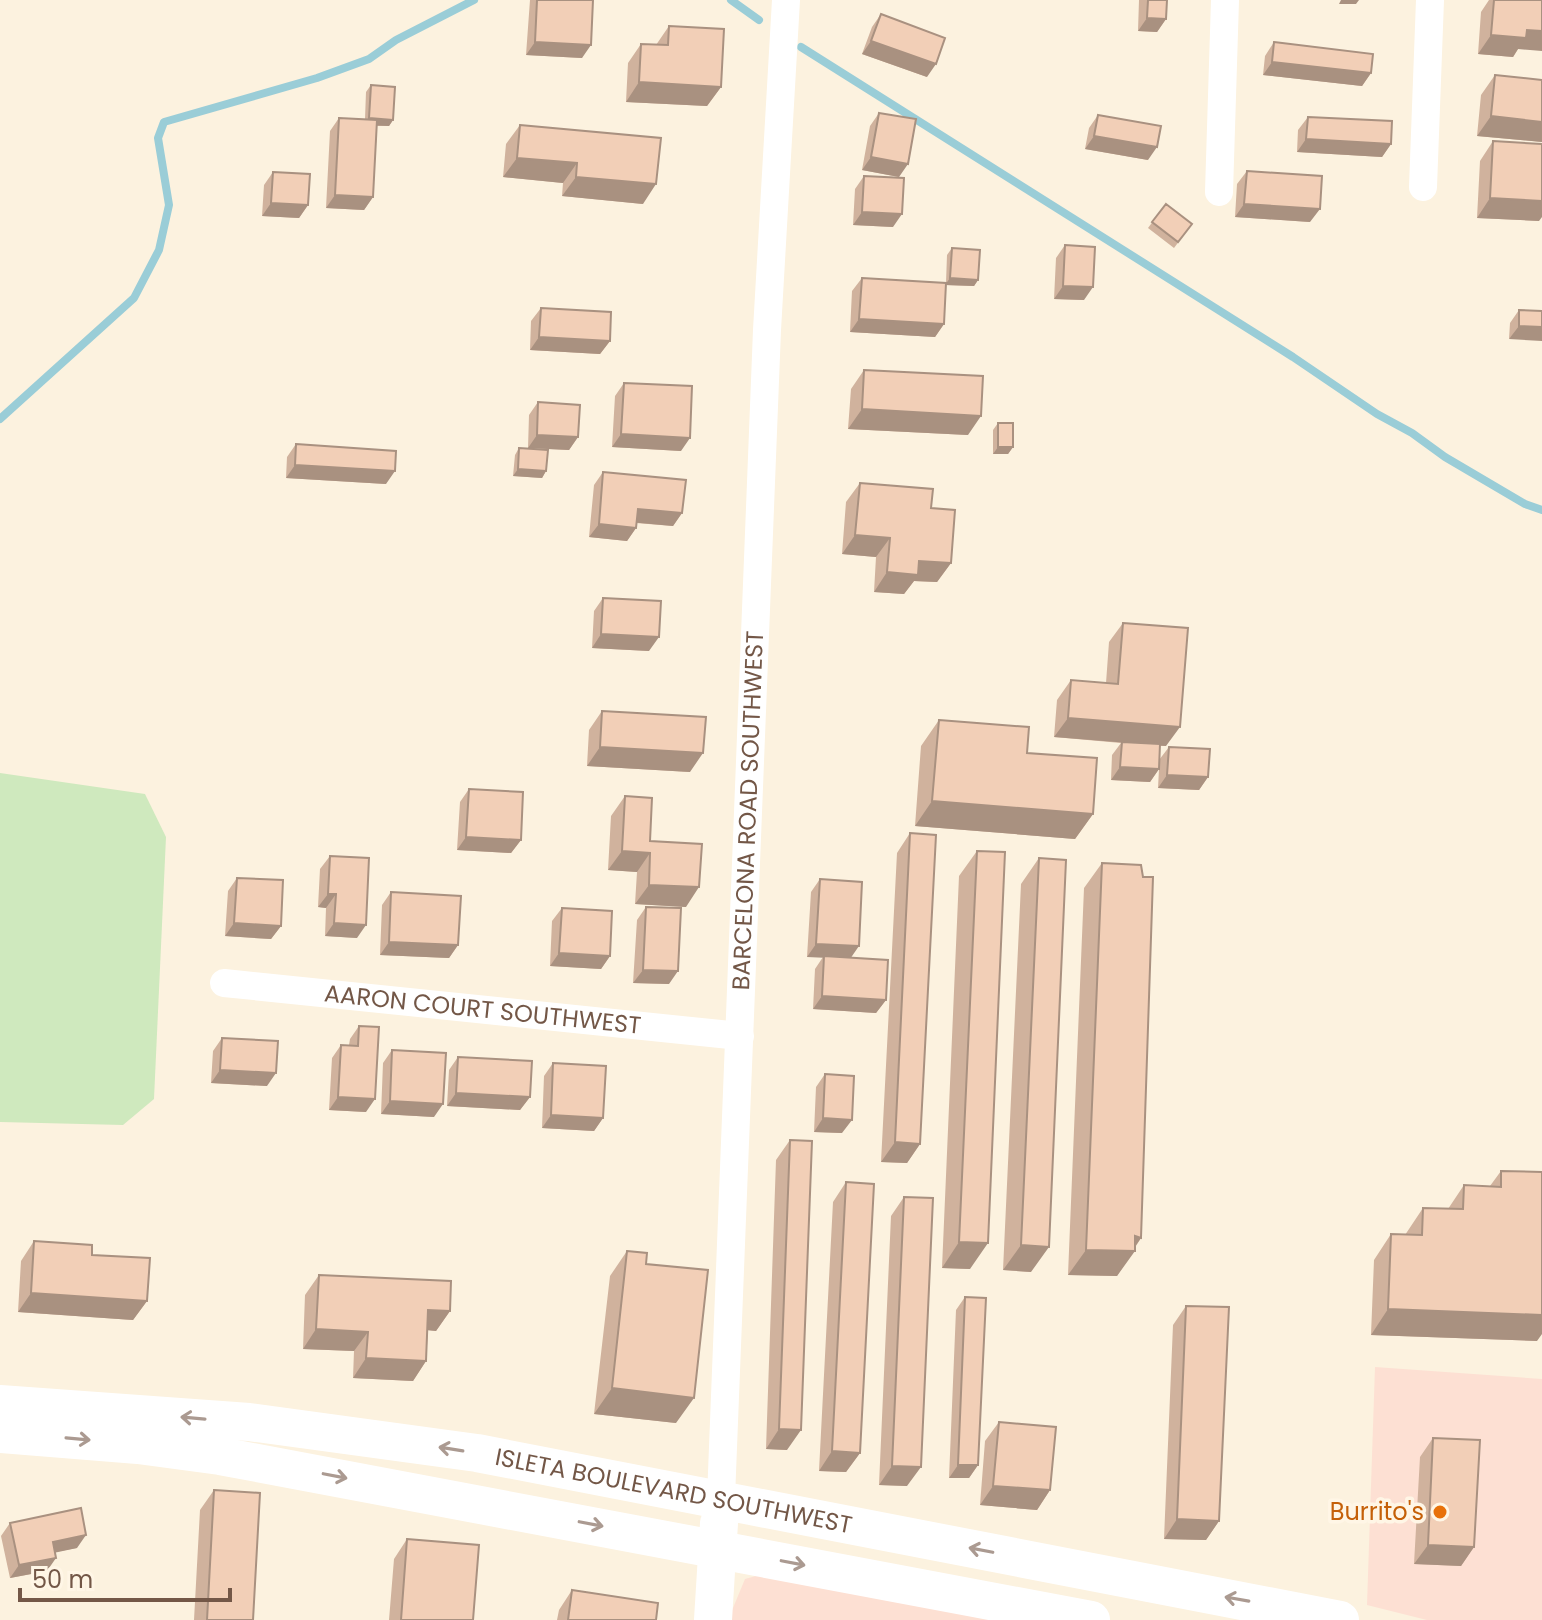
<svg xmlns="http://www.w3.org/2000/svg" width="1542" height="1620" viewBox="0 0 1542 1620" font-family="Poppins,sans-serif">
<rect width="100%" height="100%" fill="#fcf2df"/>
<path fill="#fde0d3" d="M1375 1367 1542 1379V1620H1427L1367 1605Z
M770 1572 1019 1620H728L745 1579Z"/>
<path fill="#cfe9be" d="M0 773 145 794 166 837 154 1099 123 1125 0 1122Z"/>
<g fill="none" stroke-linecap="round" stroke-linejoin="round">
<path stroke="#9acdd7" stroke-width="8" d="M731 0 759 20
M801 47 1293 357 1377 414 1412 433 1445 457 1525 504 1542 510
M0 419 134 298 159 250 169 205 158 138 164 122 317 78 369 59 396 40 474 0"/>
<g stroke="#fff" stroke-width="28">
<path d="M1423 187 1430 0"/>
<path d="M1219 192 1225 0"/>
<path id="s1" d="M224 983 740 1036"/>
<path id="s2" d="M721 1498 767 330 786 0"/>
</g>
<g stroke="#fff" stroke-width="38">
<path id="s3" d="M0 1404 249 1422 477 1453 1340 1620"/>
<path d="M0 1434 138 1445 220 1456 1091 1620"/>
<path d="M713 1620 719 1523"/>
</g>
</g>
<path fill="#d0b29d" d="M530 0H593L582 58 526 55Z
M1139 0H1167L1166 19 1157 32 1138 31Z
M1489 0H1542L1518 49 1513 57 1478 54 1481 12Z
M881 14 927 77 862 54 872 27Z
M669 26 721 87 707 106 626 102 628 63 641 44 656 45Z
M1274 42 1371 73 1362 86 1263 75 1265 56Z
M1495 75 1542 80V142L1477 136 1481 95Z
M371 85 393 120 389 126H377L373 197 364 210 326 208 330 131 339 118 365 119 366 92Z
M879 113 899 177 862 170 870 126Z
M1098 115 1148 160 1085 149 1089 128Z
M1308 117 1391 144 1382 157 1297 152 1298 130Z
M520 125 643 204 562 196 563 183 503 177 506 144Z
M1493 141 1539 221 1477 218 1480 161Z
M1247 171 1310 222 1235 217 1237 184Z
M273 172 308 205 299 218 262 216 264 185Z
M864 176 893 227 853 225 855 189Z
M1166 204 1192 224 1174 248 1148 228Z
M1065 245 1084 300 1054 299 1056 258Z
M952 248 978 280 974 286 946 285 944 324 935 337 850 332 852 291 862 278 946 283 947 255Z
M541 308 610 341 600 354 530 350 531 321Z
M1519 310 1542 311 1509 339 1510 323Z
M864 370 968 435 848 429 851 389Z
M624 383 681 451 612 447 615 396Z
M538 402 578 437 569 450 528 448 529 415Z
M998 423 1013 447 1008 454H993V430Z
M296 444 386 484 286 478 287 457Z
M519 448 546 471 542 478 513 476 515 455Z
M603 472 682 513 673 526 636 523V528L627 541 589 537 594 485Z
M860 483 931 508 951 563 937 582 914 581 904 594 874 592 876 557 842 554 846 502Z
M603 598 649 651 592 648 594 611Z
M1123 623 1166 746H1160L1159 760 1169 747 1208 777 1199 790 1158 788 1159 769 1150 782 1111 780 1112 755 1121 743 1054 737 1057 700 1071 680 1106 683 1109 642Z
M602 711 690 772 587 766 589 730Z
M939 720 1027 753 1093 814 1075 839 915 826 921 746Z
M469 789 521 840 511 853 457 850 460 802Z
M625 796 650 841 686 907 635 904 637 872 608 870 611 816Z
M910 833 920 1144 907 1163 881 1162 897 853Z
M977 851 970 1269 942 1268 959 876Z
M330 856 357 938 325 936 326 908 318 907 320 869Z
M1039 858 1031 1272 1003 1270 1021 884Z
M1102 863 1141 1238 1117 1276 1068 1275 1084 888Z
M237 878 281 926 271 939 225 936 228 891Z
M820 879 851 958 886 1000 876 1013 813 1009 815 969 823 957H807L811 892Z
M391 892 458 945 449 958 380 955 382 905Z
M646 907 669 984 633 983 637 920Z
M562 908 610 956 601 969 550 966 552 921Z
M359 1026 366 1112 329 1110 332 1058 341 1045H349L350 1039Z
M222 1038 267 1086 211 1083 213 1051Z
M392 1050 434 1117 381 1114 383 1063Z
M458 1057 530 1097 520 1110 447 1106 449 1070Z
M553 1063 603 1118 594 1131 542 1128 544 1076Z
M825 1074 842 1133 814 1132 816 1087Z
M790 1140 787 1450 766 1449 776 1160Z
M1501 1171 1537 1341 1371 1335 1374 1260 1391 1234 1405 1235 1423 1208 1448 1209 1464 1185 1490 1186Z
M846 1182 860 1453 846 1472 819 1471 833 1202Z
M904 1197 907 1486 879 1485 891 1216Z
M34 1241 92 1255 147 1301 133 1320 18 1312 21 1261Z
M627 1251 646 1264 676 1423 594 1414 610 1276Z
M319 1275 450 1311 436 1331 428 1330 426 1361 413 1381 353 1378 354 1351 303 1349 305 1295Z
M965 1297 978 1465 969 1478H949L956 1310Z
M1186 1306 1219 1521 1206 1540 1164 1539 1173 1325Z
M999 1422 1050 1490 1037 1510 980 1505 985 1441Z
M1433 1438 1474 1547 1461 1566 1414 1564 1420 1457Z
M214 1490 253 1620H194L200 1510Z
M10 1523 77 1548 55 1552 47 1571 10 1578 1 1536Z
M407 1539 473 1620H389L394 1559Z
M572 1590 656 1620H557L559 1610Z"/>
<path fill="#a99180" d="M1341 0H1359L1356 4H1339Z
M1147 18 1166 19 1157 32 1138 31Z
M1527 30 1542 31V51L1518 49 1513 57 1478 54 1491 35Z
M871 41 936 64 927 77 862 54Z
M535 42 591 45 582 58 526 55Z
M1272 62 1371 73 1362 86 1263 75Z
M639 82 721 87 707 106 626 102Z
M1491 116 1542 122V142L1477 136Z
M369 118 393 120 389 126 365 125Z
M1094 136 1157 147 1148 160 1085 149Z
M1306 139 1391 144 1382 157 1297 152Z
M871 157 908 164 899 177 862 170Z
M517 158 577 163 563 183 503 177Z
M576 177 656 184 643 204 562 196Z
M335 195 373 197 364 210 326 208Z
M1490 198 1542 201V217L1539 221 1477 218Z
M271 203 308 205 299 218 262 216Z
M1244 204 1320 209 1310 222 1235 217Z
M862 212 902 214 893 227 853 225Z
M950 278 978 280 974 286 945 285Z
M1063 286 1093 287 1084 300 1054 299Z
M859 319 944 324 935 337 850 332Z
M1519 326 1542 327V341L1509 339Z
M539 337 610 341 600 354 530 350Z
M862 409 981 416 968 435 848 429Z
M621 434 690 438 681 451 612 447Z
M537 435 578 437 569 450 528 448Z
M998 447H1013L1008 454H993Z
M295 465 395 471 386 484 286 478Z
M518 469 546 471 542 478 513 476Z
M638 509 682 513 673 526 629 522Z
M599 524 636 528 627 541 589 537Z
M855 535 890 538 876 557 842 554Z
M919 561 951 563 937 582 914 581 904 594 874 592 887 572Z
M601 634 659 637 649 651 592 648Z
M1068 718 1180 727 1166 746 1054 737Z
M600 747 703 753 690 772 587 766Z
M1120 767 1159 769 1150 782 1111 780Z
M1167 775 1208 777 1199 790 1158 788Z
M932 801 1093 814 1075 839 915 826Z
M466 837 521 840 511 853 457 850Z
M622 851 650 853 637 872 608 870Z
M649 885 699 887 686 907 635 904Z
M328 894H336L326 908 318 907Z
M234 923 281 926 271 939 225 936Z
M334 923 366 925 357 938 325 936Z
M389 942 458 945 449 958 380 955Z
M816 944 859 946 850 959 807 957Z
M559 953 610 956 601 969 550 966Z
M643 970 678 971 669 984 633 983Z
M822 996 886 1000 876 1013 813 1009Z
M220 1070 276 1073 267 1086 211 1083Z
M456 1093 530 1097 520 1110 447 1106Z
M338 1097 375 1099 366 1112 329 1110Z
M390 1101 443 1104 434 1117 381 1114Z
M551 1115 603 1118 594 1131 542 1128Z
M823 1118 852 1120 842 1133 814 1132Z
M895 1142 920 1144 907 1163 881 1162Z
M1135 1236 1141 1238 1132 1251H1135L1117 1276 1068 1275 1086 1250Z
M959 1242 988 1243 970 1269 942 1268Z
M1021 1245 1049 1247 1031 1272 1003 1270Z
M31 1293 147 1301 133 1320 18 1312Z
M1388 1309 1542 1315V1334L1537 1341 1371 1335Z
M428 1310 450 1311 436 1331 415 1329Z
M316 1329 368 1332 354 1351 303 1349Z
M366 1358 426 1361 413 1381 353 1378Z
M612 1388 694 1398 676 1423 594 1414Z
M779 1429 801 1430 787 1450 766 1449Z
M832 1451 860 1453 846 1472 819 1471Z
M958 1465H978L969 1478H949Z
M892 1466 921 1467 907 1486 879 1485Z
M993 1486 1050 1490 1037 1510 980 1505Z
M1177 1519 1219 1521 1206 1540 1164 1539Z
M86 1535 77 1548 44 1555 53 1542Z
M1428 1545 1474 1547 1461 1566 1414 1564Z
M56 1558 47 1571 10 1578 19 1565Z"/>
<path fill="#f2cfb7" stroke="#a99180" stroke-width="2" d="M537 0H593L591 45 535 42Z
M1148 0H1167L1166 19 1147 18Z
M1494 0H1542V31L1527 30 1526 38 1491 35Z
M881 14 945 38 936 64 871 41Z
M669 26 724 29 721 87 639 82 641 44 668 45Z
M1274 42 1373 54 1371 73 1272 62Z
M1495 75 1542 80V122L1491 116Z
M371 85 395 87 393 120 369 118Z
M879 113 916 119 908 164 871 157Z
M1098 115 1161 126 1157 147 1094 136Z
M1308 117 1392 121 1391 144 1306 139Z
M339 118 377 120 373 197 335 195Z
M520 125 661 138 656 184 576 177 577 163 517 158Z
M1493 141 1542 144V201L1490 198Z
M1247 171 1322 176 1320 209 1244 204Z
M273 172 310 174 308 205 271 203Z
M864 176 904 178 902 214 862 212Z
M1166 204 1192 224 1178 242 1152 222Z
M1065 245 1095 247 1093 287 1063 286Z
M952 248 980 250 978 280 950 278Z
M862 278 946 283 944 324 859 319Z
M541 308 611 312 610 341 539 337Z
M1519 310 1542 311V327L1519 326Z
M864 370 983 376 981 416 862 409Z
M624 383 692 386 690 438 621 434Z
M538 402 580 405 578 437 537 435Z
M998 423H1013V447H998Z
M296 444 396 451 395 471 295 465Z
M519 448 548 450 546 471 518 469Z
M603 472 686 480 682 513 638 509 636 528 599 524Z
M860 483 933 489 931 508 955 510 951 563 919 561 918 575 887 572 890 538 855 535Z
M603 598 661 601 659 637 601 634Z
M1123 623 1188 628 1180 727 1068 718 1071 680 1118 684Z
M602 711 706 717 703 753 600 747Z
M939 720 1029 727 1027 753 1097 758 1093 814 932 801Z
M1122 742 1160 744 1159 769 1120 767Z
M1169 747 1210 749 1208 777 1167 775Z
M469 789 523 792 521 840 466 837Z
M625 796 652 798 650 841 702 844 699 887 649 885 650 853 622 851Z
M910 833 936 835 920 1144 895 1142Z
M977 851 1005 852 988 1243 959 1242Z
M330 856 369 858 366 925 334 923 336 894H328Z
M1039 858 1066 860 1049 1247 1021 1245Z
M1102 863 1141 865 1143 877H1153L1141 1238 1135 1236V1251L1086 1250Z
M237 878 283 880 281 926 234 923Z
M820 879 862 882 859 946 816 944Z
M391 892 461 896 458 945 389 942Z
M646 907 681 908 678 971 643 970Z
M562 908 612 911 610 956 559 953Z
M824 956 888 960 886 1000 822 996Z
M359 1026 379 1027 375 1099 338 1097 341 1045 358 1046Z
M222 1038 278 1041 276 1073 220 1070Z
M392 1050 446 1053 443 1104 390 1101Z
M458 1057 532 1061 530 1097 456 1093Z
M553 1063 606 1066 603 1118 551 1115Z
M825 1074 854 1076 852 1120 823 1118Z
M790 1140 812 1141 801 1430 779 1429Z
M1501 1171 1542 1172V1315L1388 1309 1391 1234 1422 1235 1423 1208 1463 1209 1464 1185 1501 1187Z
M846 1182 874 1184 860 1453 832 1451Z
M904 1197 933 1198 921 1467 892 1466Z
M34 1241 92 1245V1255L150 1258 147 1301 31 1293Z
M627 1251 647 1253 646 1264 708 1270 694 1398 612 1388Z
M319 1275 451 1281 450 1311 428 1310 426 1361 366 1358 368 1332 316 1329Z
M965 1297 986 1298 978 1465H958Z
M1186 1306 1229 1307 1219 1521 1177 1519Z
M999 1422 1056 1427 1050 1490 993 1486Z
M1433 1438 1480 1440 1474 1547 1428 1545Z
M214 1490 260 1493 253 1620H207Z
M81 1508 86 1535 53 1542 56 1558 19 1565 10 1523Z
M407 1539 479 1545 473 1620H401Z
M572 1590 658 1603 656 1620H568Z"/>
<defs><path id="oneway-shaft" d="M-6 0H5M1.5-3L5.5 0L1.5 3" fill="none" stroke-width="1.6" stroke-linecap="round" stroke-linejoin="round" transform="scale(2)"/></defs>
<g stroke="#ab9a91">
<use href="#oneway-shaft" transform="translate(193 1418) rotate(-175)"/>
<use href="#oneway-shaft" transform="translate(78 1439) rotate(5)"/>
<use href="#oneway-shaft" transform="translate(451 1449) rotate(-171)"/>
<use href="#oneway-shaft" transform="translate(335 1476) rotate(11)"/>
<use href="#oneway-shaft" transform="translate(591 1524) rotate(11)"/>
<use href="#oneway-shaft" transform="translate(981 1550) rotate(-169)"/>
<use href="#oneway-shaft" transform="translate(793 1563) rotate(11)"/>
<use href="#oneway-shaft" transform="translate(1237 1599) rotate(-170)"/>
</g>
<circle fill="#e8710a" stroke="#fff6e6" stroke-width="3" cx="1440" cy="1512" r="8"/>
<g text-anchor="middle" stroke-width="7" stroke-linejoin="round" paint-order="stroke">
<g font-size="24" fill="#735747" stroke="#fff6e6">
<text dy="8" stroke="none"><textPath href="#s2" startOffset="688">BARCELONA ROAD SOUTHWEST</textPath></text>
<text dy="8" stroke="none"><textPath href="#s1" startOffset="260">AARON COURT SOUTHWEST</textPath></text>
<text dy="8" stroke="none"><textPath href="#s3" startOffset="680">ISLETA BOULEVARD SOUTHWEST</textPath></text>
</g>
<g font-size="24" fill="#c56008" stroke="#fff6e6" text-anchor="end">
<text x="1424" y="1520">Burrito's</text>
</g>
</g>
<path d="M20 1588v12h210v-12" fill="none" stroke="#735747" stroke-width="4"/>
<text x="32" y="1588" font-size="24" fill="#735747" stroke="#fff6e6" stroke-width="6" paint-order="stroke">50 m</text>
</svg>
